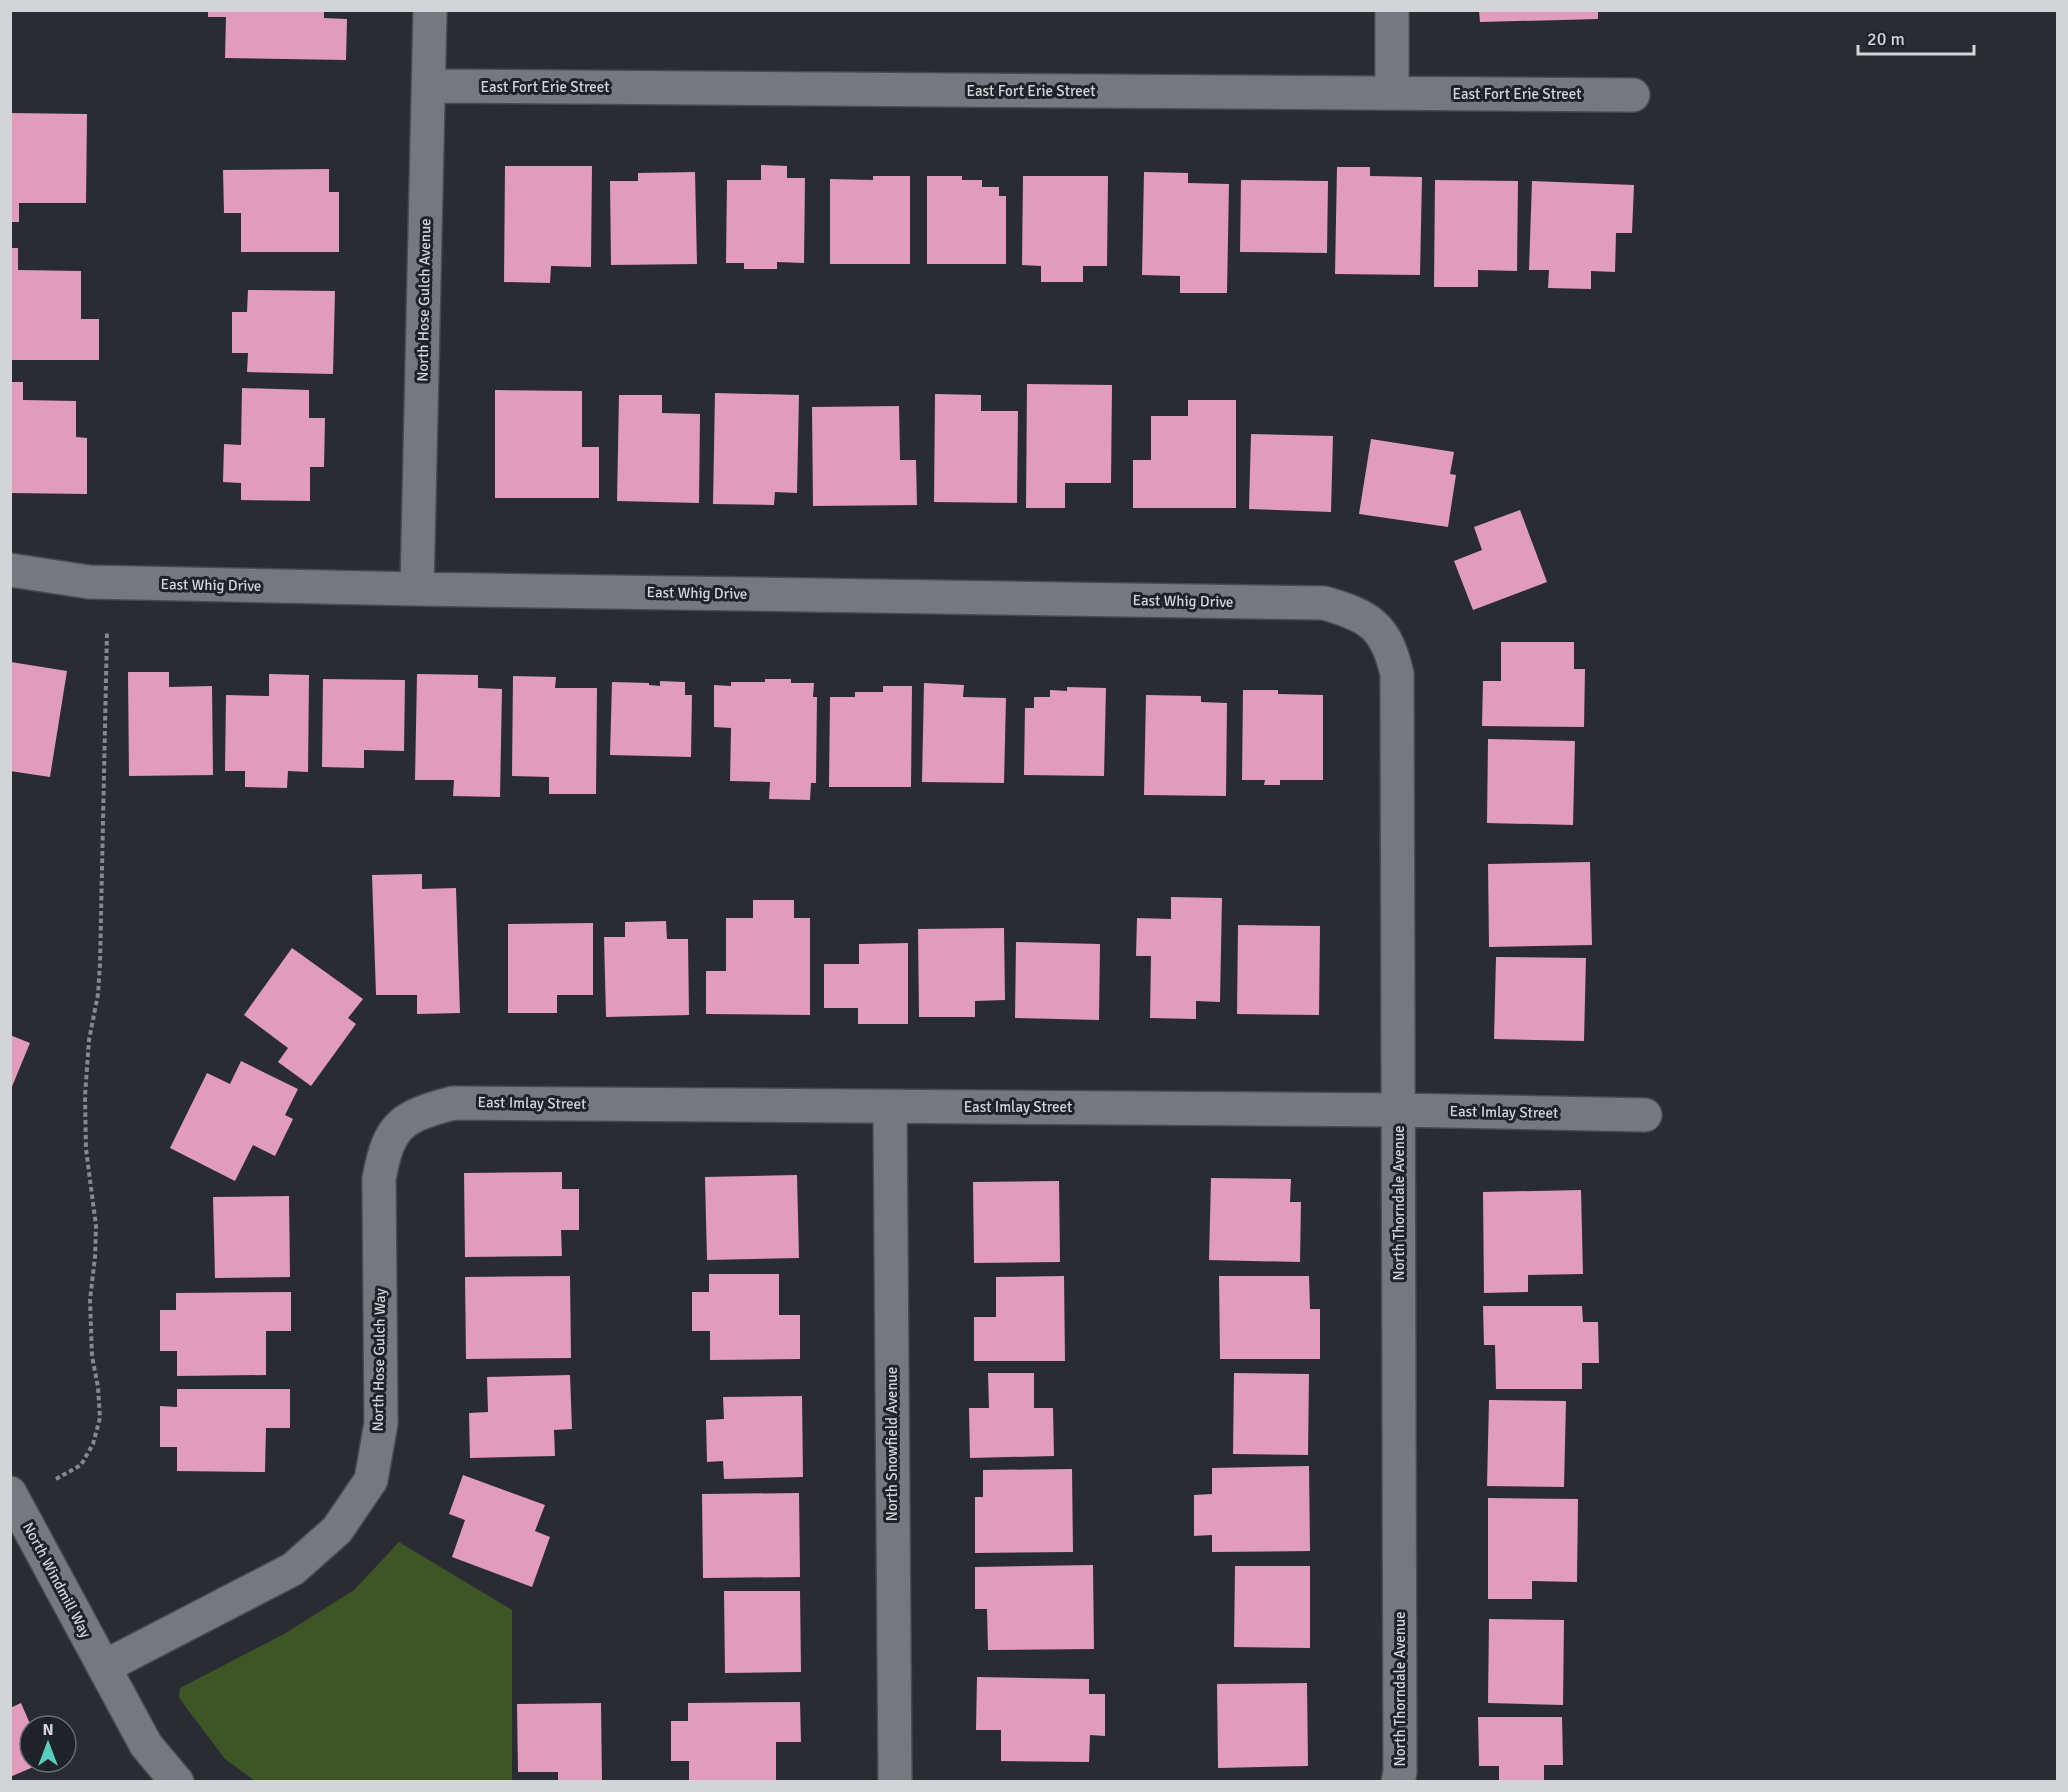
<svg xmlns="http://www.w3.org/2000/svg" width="2068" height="1792" viewBox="0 0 2068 1792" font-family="Signika,sans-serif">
<rect width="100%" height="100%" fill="#2a2c33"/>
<path fill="#3e5526" d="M399 1542 512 1610V1781H255L225 1759 179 1698 180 1688 284 1634 354 1590Z"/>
<path fill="#e09cba" d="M208 10H324V18L347 19 346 60 225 58 226 17H208Z
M1479 10H1598V19L1480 22Z
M10 113 87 114 86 203H19V222H10Z
M761 165 787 166V178H805L804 263 777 262V269H744V263H726L727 180H761Z
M505 166H592L591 267 551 266 550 283 504 282Z
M1337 167H1370V176L1422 177 1420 275 1335 274Z
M329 169V192H339V252H241V213H224L223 170Z
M695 172 697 264 611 265 610 181H638V173Z
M1144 172 1188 173V183L1229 184 1227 293H1180V276L1142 275Z
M873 176H910V264H830V179L873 180Z
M927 176H962V180H982V187H999V196H1006V264H927Z
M1023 176H1108L1107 266H1083V282H1041V266L1022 265Z
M1241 180 1328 181 1327 253 1240 252Z
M1435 180 1518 181 1517 271 1478 270V287H1434Z
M1532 181 1634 185 1632 233H1616L1615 272 1591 271V289L1548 288 1549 270H1529Z
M10 248H18V270L81 271V319H99V360H10Z
M248 290 335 291 333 374 247 372 248 353H232V312H247Z
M10 382H23V400L76 401V437L87 438V494L10 493Z
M1027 384 1112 385 1111 483H1065V508H1026Z
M242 388 309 390V418H325L324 467H310V501L241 500V483L223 482 224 444 241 445Z
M495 390 582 391V447H599V498H495Z
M715 393 799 395 797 493 775 492 774 505 713 504Z
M935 394 981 395V411H1018L1017 503 934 502Z
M619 395H662V413L700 414 699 503 617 501Z
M1188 400H1236V508H1133V460H1151V416H1188Z
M899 406 900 460H916L917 505 813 506 812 407Z
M1251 434 1333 436 1331 512 1249 509Z
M1371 439 1454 452 1450 474 1456 475 1448 527 1359 514Z
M1520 510 1547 582 1473 610 1454 561 1482 550 1474 527Z
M1501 642H1574V669H1585L1584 727 1482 726 1483 681H1501Z
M11 662 67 671 50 777 10 771Z
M128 672H169V687L212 686 213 775 129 776Z
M269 674 309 675 308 772 288 771 287 788 245 787V771H225L226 695 269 696Z
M417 674 478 675V688L502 689 500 797 453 796 454 780H415Z
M513 676 556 677 555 688H597L596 794H549V777L512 776Z
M323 679 405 680 404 751 364 750V768L322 767Z
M765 679H791V683H814L813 697H817L816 783H811L810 800 769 799 770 782 730 781 731 728 714 727V685L731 686V682H765Z
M660 681 685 682V695H692L691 757 610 755 612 682 649 683V685L660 686Z
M924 683 964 685 963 697 1006 698 1004 783 922 782Z
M883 686H912L911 787H829L830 697H855V692H883Z
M1067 687 1106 688 1104 776 1024 775 1025 708H1034V697H1050V690L1067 691Z
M1243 690H1278V694L1323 695V780H1280V785H1264L1265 780H1242Z
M1146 695 1201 696V702L1227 703 1226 796 1144 795Z
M1488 739 1575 741 1573 825 1487 823Z
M1590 862 1592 945 1489 947 1488 864Z
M422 874V889L456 888 460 1013 417 1014V995H376L372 875Z
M1171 897 1222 898 1220 1002 1196 1001V1019L1150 1018 1151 956H1136L1137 918 1171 919Z
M753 900H794V918H810V1015L706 1014V971H726V918H753Z
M666 921 667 939H688L689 1015 606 1017 604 937H625V922Z
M593 923V995H557V1013H508V924Z
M1238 925 1320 926 1319 1015 1237 1014Z
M1004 928 1005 1000 975 1001V1017H919L918 929Z
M1016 942 1100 944 1099 1020 1015 1018Z
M908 943V1024H858V1008H824V964H859V944Z
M292 948 363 999 348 1018 356 1024 311 1086 278 1062 288 1048 244 1015Z
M1496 957 1586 958 1584 1041 1494 1039Z
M10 1035 30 1043 11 1089H10Z
M241 1061 298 1089 285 1115 293 1119 275 1156 253 1145 235 1181 170 1148 207 1073 230 1084Z
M562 1172V1189H579V1230H561L562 1256 465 1257 464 1173Z
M797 1175 799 1258 707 1260 705 1177Z
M1211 1178 1291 1179 1290 1202H1301L1300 1262 1209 1260Z
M1059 1181 1060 1262 974 1263 973 1182Z
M1581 1190 1583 1274 1528 1275V1292L1484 1293 1483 1192Z
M289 1196 290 1277 215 1278 213 1197Z
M709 1274H779V1315H800V1359L710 1360V1331H692V1292H709Z
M570 1276 571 1358 466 1359 465 1277Z
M1064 1276 1065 1361H974V1317H996V1277Z
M1219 1276H1309L1310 1309H1320V1359H1220Z
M291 1292V1331H266V1375L177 1376V1351H160V1310H176V1293Z
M1483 1306H1582L1583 1322H1598L1599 1363H1582V1389H1496L1495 1345H1484Z
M988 1373H1034V1408H1053L1054 1456 970 1458 969 1408H989Z
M1234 1373 1309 1374 1308 1455 1233 1454Z
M570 1375 572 1429 554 1430 555 1456 470 1458 469 1413 488 1412 487 1377Z
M177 1389H290V1428H266L265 1472 177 1471V1447H160V1406L177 1407Z
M802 1396 803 1477 724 1479 723 1461 707 1462 706 1420 724 1419 723 1397Z
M1489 1400 1566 1401 1564 1487 1487 1486Z
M1309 1466 1310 1551 1212 1552V1535L1194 1536V1495L1212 1494V1468Z
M1072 1469 1073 1552 975 1553V1497H983V1470Z
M463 1475 545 1505 535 1531 550 1537 532 1587 452 1557 465 1520 449 1514Z
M799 1493 800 1577 703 1578 702 1494Z
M1488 1498 1578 1499 1577 1582 1532 1581V1599H1488Z
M1093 1565 1094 1649 988 1650 987 1609H975V1567Z
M1235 1566H1310V1648L1234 1647Z
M724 1591H800L801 1672 725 1673Z
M1489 1619 1564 1620 1563 1705 1488 1703Z
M977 1677 1089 1679V1694H1105V1736L1090 1735 1089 1762 1001 1761V1730H976Z
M1307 1683 1308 1766 1218 1768 1217 1684Z
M800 1702 801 1742H776V1782H689V1761H671V1721H688V1703Z
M21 1703 31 1726 30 1762H45L10 1777V1708Z
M601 1703 602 1782H558V1772H518L517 1704Z
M1478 1717H1562L1563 1765H1544V1782H1499V1766H1479Z"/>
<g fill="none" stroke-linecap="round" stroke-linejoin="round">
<g stroke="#484a4f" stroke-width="36">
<path id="street" d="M1392 10V93
M429 86 1633 95
M10 570 89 582 417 589 1324 603C1370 616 1386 626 1397 674L1400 1772 1398 1782
M417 589 430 10
M890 1107 895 1782
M10 1493 146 1745 177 1782
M104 1667 293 1569 337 1530 371 1480 381 1423 379 1179C389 1124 401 1117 453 1103L1399 1110 1645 1115"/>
</g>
<path stroke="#87888e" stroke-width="4" stroke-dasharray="4.5 3" stroke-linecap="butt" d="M56 1479 81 1465 93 1444 100 1418 98 1387 92 1356 90 1300 95 1257 96 1226 86 1149 85 1096 89 1040 98 994 100 964 107 632"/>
<use href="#street" stroke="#767880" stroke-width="33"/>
</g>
<g text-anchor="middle" stroke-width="6" stroke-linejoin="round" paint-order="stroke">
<g font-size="15" fill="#d3d4d8" stroke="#202229">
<text x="545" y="92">East Fort Erie Street</text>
<text x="1031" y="96">East Fort Erie Street</text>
<text x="1517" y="99">East Fort Erie Street</text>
<text transform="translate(424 300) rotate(-89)" y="5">North Hose Gulch Avenue</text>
<text transform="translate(211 585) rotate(1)" y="5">East Whig Drive</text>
<text transform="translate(697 593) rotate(1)" y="5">East Whig Drive</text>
<text transform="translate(1183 601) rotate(1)" y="5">East Whig Drive</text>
<text transform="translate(532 1103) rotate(1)" y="5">East Imlay Street</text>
<text x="1018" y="1112">East Imlay Street</text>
<text transform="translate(1504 1112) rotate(1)" y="5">East Imlay Street</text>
<text transform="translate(1399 1203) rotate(-90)" y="5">North Thorndale Avenue</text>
<text transform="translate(379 1360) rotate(-89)" y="5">North Hose Gulch Way</text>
<text transform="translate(892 1444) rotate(-90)" y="5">North Snowfield Avenue</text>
<text transform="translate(57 1580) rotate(62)" y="5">North Windmill Way</text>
<text transform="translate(1400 1689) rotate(-90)" y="5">North Thorndale Avenue</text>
</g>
</g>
<rect width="2068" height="1792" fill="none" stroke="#d3d4d8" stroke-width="24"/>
<g transform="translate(48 1744)"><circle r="28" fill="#202229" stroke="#68696f" stroke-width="1.5"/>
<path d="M0-4.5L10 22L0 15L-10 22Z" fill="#5acebd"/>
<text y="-9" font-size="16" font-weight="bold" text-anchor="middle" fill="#d3d4d8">N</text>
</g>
<path d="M1858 45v9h116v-9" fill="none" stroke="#d3d4d8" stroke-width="3"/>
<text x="1867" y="45" font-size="18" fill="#d3d4d8" stroke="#202229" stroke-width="4.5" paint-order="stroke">20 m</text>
</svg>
